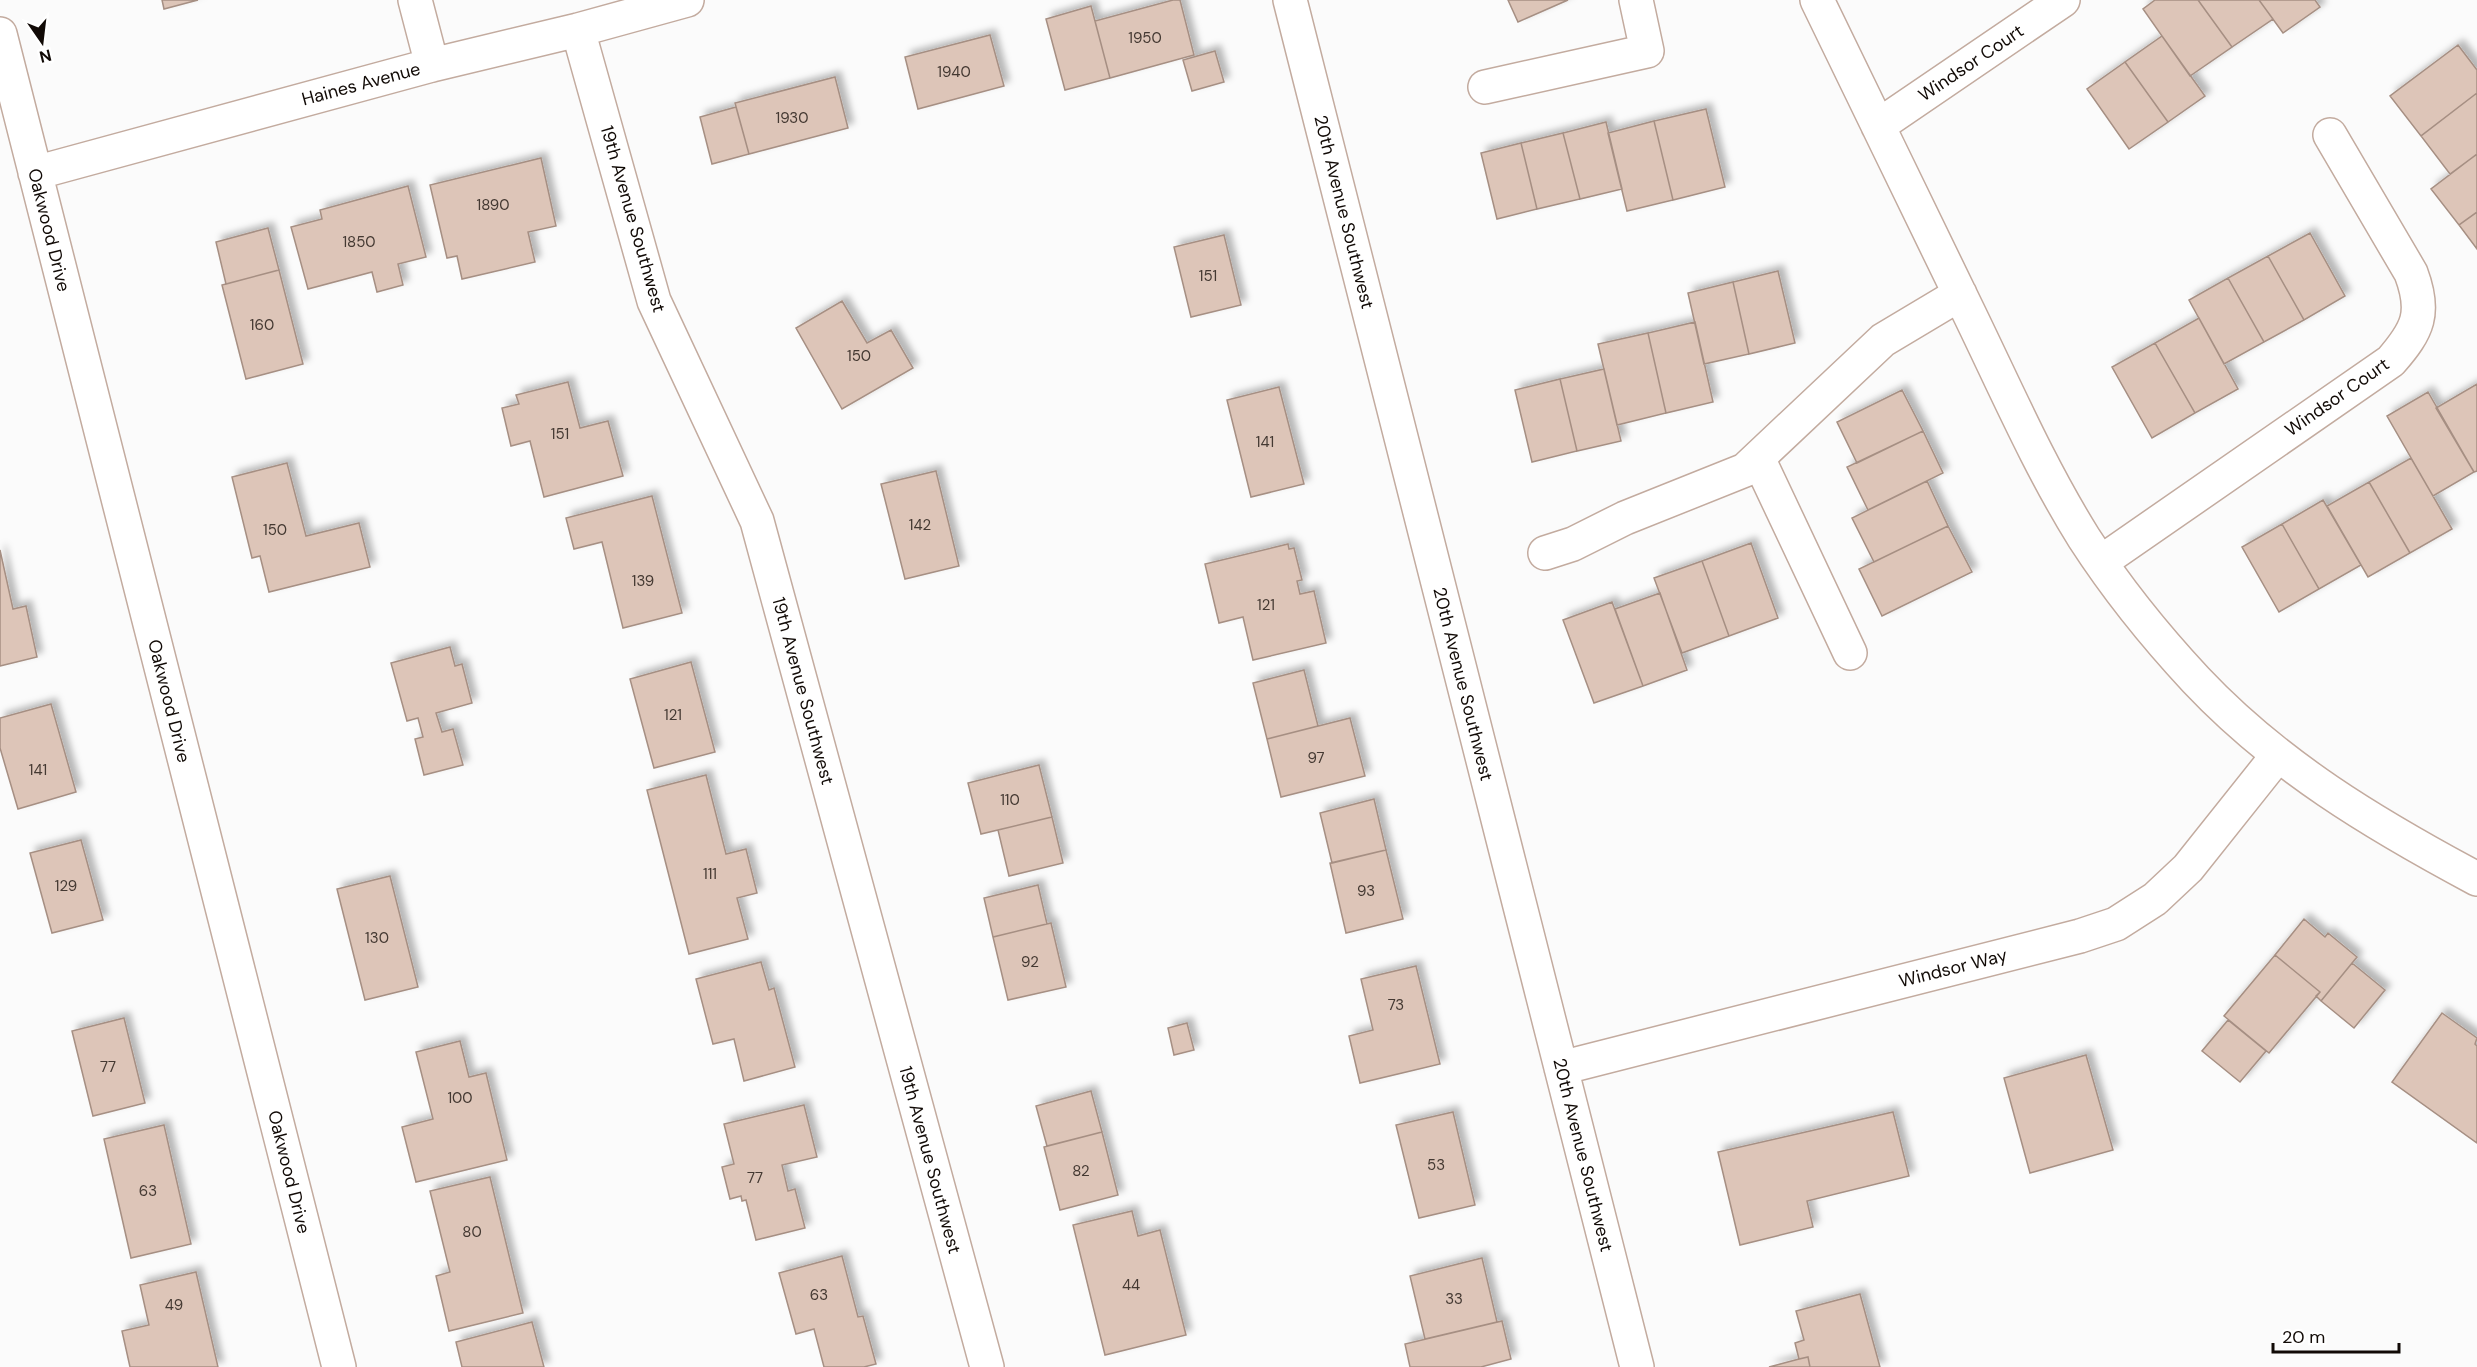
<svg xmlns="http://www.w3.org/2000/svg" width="2477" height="1367" viewBox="0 0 2477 1367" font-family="'DM Sans',sans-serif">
<defs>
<filter id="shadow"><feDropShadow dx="5.5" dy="-5.5" stdDeviation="3" flood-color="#0004"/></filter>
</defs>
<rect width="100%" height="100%" fill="#fbfbfb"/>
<path fill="#ddc5b8" stroke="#a68f83" stroke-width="1.5" filter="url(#shadow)" d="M162 0H198L164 9Z
M1173 0H1180L1194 55 1110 78 1095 21Z
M1508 0H1568L1518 22Z
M2155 0H2198L2232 47 2190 76 2143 9Z
M2198 0H2259L2273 19 2232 47Z
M2259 0H2315L2320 7 2283 33Z
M1091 6 1110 78 1065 90 1046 19Z
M990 35 1004 86 918 109 905 57Z
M2162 36 2205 96 2168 122 2125 62Z
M2458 45 2477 70V93L2421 136 2390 96Z
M1215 51 1224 82 1192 91 1183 60Z
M2125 62 2168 122 2129 149 2087 89Z
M835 77 848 128 749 154 735 103Z
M2477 93V154L2450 174 2421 136Z
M736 107 749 154 712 164 700 117Z
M1706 109 1725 187 1673 200 1654 121Z
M1654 121 1673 200 1627 211 1608 133Z
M1606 122 1622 189 1580 199 1563 133Z
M1563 133 1580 199 1537 209 1521 143Z
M1521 143 1537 209 1497 219 1481 153Z
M2477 154V212L2459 225 2431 189Z
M541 158 556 226 528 232 535 262 462 279 457 256 447 258 430 185Z
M408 186 426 257 398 264 403 285 377 292 372 272 308 289 291 227 322 219 320 210Z
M2477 212V249L2459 225Z
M268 228 279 270 226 284 216 242Z
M2310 233 2345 296 2304 320 2268 256Z
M1224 235 1241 305 1191 317 1174 247Z
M2268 256 2304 320 2264 342 2228 278Z
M279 270 303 364 246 379 222 285Z
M1778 271 1795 343 1749 354 1733 282Z
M2228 278 2264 342 2224 364 2189 300Z
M1733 282 1749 354 1704 364 1688 293Z
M842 301 867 343 891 330 913 368 842 409 796 328Z
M2199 318 2238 389 2195 413 2155 343Z
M1695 322 1713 402 1666 413 1648 333Z
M1648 333 1666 413 1617 425 1598 344Z
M2155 343 2195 413 2152 438 2112 367Z
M1604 369 1621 441 1577 451 1560 379Z
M1560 379 1577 451 1532 462 1515 390Z
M568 382 580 428 608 421 623 476 544 497 530 441 511 446 502 408 519 404 516 395Z
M2477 384V471L2474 472 2436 408Z
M1279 387 1304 484 1251 497 1227 400Z
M1902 390 1923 431 1857 463 1837 422Z
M2428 392 2474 472 2433 496 2387 416Z
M1923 431 1943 473 1868 510 1847 467Z
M2411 458 2452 529 2410 553 2369 482Z
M287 463 306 536 359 523 370 567 269 592 260 556 252 558 232 477Z
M936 471 959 566 905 579 881 484Z
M1927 481 1948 526 1874 562 1852 518Z
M2369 482 2410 553 2368 577 2327 506Z
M652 496 682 613 623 628 602 542 574 549 566 518Z
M2323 500 2361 565 2319 589 2282 524Z
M2282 524 2319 589 2279 612 2242 547Z
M1948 526 1972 572 1882 616 1859 569Z
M1751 543 1778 618 1729 636 1702 561Z
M1288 544 1289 549 1294 548 1302 580 1297 581 1300 594 1314 591 1326 643 1253 660 1243 617 1219 623 1205 564Z
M0 550 13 609 26 606 37 657 0 666Z
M1702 561 1729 636 1682 653 1654 578Z
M1660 593 1687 670 1643 686 1615 609Z
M1612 602 1643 686 1594 703 1563 620Z
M450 647 455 666 462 664 472 703 436 713 442 732 453 729 463 765 424 775 415 739 423 737 418 718 407 721 391 663Z
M691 662 715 752 654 768 630 679Z
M1304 670 1318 726 1267 739 1253 683Z
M51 704 76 792 18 809 0 748V718Z
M1350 718 1365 776 1281 797 1267 739Z
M1039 765 1052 817 981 834 968 783Z
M706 775 726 854 746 849 757 893 737 898 748 939 689 954 647 790Z
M1374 799 1386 850 1332 863 1320 813Z
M1052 817 1063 863 1009 876 998 830Z
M81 840 103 920 52 933 30 853Z
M1386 850 1403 919 1346 933 1330 863Z
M390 876 418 987 365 1000 337 889Z
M1038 885 1047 924 993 937 984 898Z
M2304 919 2325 937 2328 933 2357 957 2321 1001 2316 996 2320 992 2275 955Z
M1051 923 1066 987 1008 1000 993 937Z
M2275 955 2320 992 2269 1053 2224 1016Z
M761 962 769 990 774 988 795 1067 744 1081 734 1039 713 1044 696 979Z
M2352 963 2385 990 2354 1028 2321 1001Z
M1416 966 1440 1064 1360 1083 1349 1036 1373 1030 1361 979Z
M2442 1013 2477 1038 2475 1044 2477 1046V1143L2392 1082Z
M124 1018 145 1103 93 1116 72 1031Z
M2228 1020 2266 1051 2240 1082 2202 1051Z
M1187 1023 1194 1050 1174 1055 1168 1028Z
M460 1041 469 1077 486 1073 507 1160 416 1182 402 1127 433 1119 416 1052Z
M2086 1055 2113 1150 2030 1173 2004 1078Z
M1091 1091 1102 1132 1047 1146 1036 1106Z
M804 1105 817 1157 782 1165 788 1191 795 1189 805 1228 756 1240 746 1200 742 1201 741 1196 730 1199 722 1167 734 1164 724 1124Z
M1453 1112 1475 1205 1419 1218 1396 1125Z
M1893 1112 1909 1176 1807 1201 1813 1227 1740 1245 1718 1152Z
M164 1125 191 1244 131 1258 104 1139Z
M1102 1132 1118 1195 1060 1210 1044 1147Z
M490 1177 523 1313 449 1331 436 1276 450 1272 430 1191Z
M1132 1211 1138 1236 1160 1230 1186 1335 1105 1355 1073 1225Z
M842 1256 858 1317 863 1316 876 1364 864 1367H824L814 1329 796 1334 779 1273Z
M1482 1258 1497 1322 1425 1339 1410 1276Z
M196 1272 218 1367H130L122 1331 149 1325 140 1285Z
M1860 1294 1880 1367H1810L1808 1357 1799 1359 1795 1343 1804 1340 1796 1311Z
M1502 1321 1511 1359 1481 1367H1410L1405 1344Z
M532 1322 544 1367H462L456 1342Z
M1808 1357 1810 1367H1769L1799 1359Z"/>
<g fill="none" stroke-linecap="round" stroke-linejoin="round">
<g stroke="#c3ab9f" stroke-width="36">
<path id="minor" d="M415 0 432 65
M1290 0 1637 1367
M1817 0C1867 104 1918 207 1968 311 2005 387 2039 466 2084 538 2117 589 2155 636 2196 680 2277 766 2374 824 2477 879
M578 30 654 301 757 521 987 1367
M0 34 339 1367
M1485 87 1647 51 1636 0
M1878 126 2063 0
M35 173 432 65 578 30 687 0
M1758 458 1850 653
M1545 553 1573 544 1625 518 1745 470 1883 340 1960 294
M2101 562 2391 361C2418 330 2426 313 2411 273L2330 135
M1561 1068 2080 936 2116 924 2155 899 2188 868 2278 755"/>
</g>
<use href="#minor" stroke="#fff" stroke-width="33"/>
</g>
<g text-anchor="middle" stroke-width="4.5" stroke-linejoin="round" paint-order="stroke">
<g font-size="15" fill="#443932">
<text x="1145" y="43">1950</text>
<text x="954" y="77">1940</text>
<text x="792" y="123">1930</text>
<text x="493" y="210">1890</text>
<text x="359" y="247">1850</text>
<text x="1208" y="281">151</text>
<text x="262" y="330">160</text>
<text x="859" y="361">150</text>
<text x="560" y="439">151</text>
<text x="1265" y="447">141</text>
<text x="920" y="530">142</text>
<text x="275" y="535">150</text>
<text x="643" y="586">139</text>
<text x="1266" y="610">121</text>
<text x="673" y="720">121</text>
<text x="1316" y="763">97</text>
<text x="38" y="775">141</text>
<text x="1010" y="805">110</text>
<text x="710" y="879">111</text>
<text x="66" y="891">129</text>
<text x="1366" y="896">93</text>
<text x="377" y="943">130</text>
<text x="1030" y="967">92</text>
<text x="1396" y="1010">73</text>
<text x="108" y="1072">77</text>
<text x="460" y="1103">100</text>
<text x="1436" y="1170">53</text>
<text x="1081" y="1176">82</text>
<text x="755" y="1183">77</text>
<text x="148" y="1196">63</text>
<text x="472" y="1237">80</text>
<text x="1131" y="1290">44</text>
<text x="819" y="1300">63</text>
<text x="1454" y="1304">33</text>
<text x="174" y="1310">49</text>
</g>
<g font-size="18" fill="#110a06" stroke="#fff">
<text transform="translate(1971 63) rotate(-34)" y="6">Windsor Court</text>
<text transform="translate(361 84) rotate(-15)" y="6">Haines Avenue</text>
<text transform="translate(1344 212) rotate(76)" y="6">20th Avenue Southwest</text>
<text transform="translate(633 219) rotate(74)" y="6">19th Avenue Southwest</text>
<text transform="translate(49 230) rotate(76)" y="6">Oakwood Drive</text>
<text transform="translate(2337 397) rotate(-35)" y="6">Windsor Court</text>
<text transform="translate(1463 684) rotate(76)" y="6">20th Avenue Southwest</text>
<text transform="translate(803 691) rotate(75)" y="6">19th Avenue Southwest</text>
<text transform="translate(169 701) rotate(76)" y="6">Oakwood Drive</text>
<text transform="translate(1953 968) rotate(-14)" y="6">Windsor Way</text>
<text transform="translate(1583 1155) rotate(76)" y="6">20th Avenue Southwest</text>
<text transform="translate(930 1160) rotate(75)" y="6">19th Avenue Southwest</text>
<text transform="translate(289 1172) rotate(76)" y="6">Oakwood Drive</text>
</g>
</g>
<g transform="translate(42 42) rotate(166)" stroke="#ffffff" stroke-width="4.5" paint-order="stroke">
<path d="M0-4.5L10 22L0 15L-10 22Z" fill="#110a06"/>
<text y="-9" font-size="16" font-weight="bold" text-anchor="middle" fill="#110a06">N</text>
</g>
<path d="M2273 1343v9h126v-9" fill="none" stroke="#110a06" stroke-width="3"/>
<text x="2282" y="1343" font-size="18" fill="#110a06" stroke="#ffffff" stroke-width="4.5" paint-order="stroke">20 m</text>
</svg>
